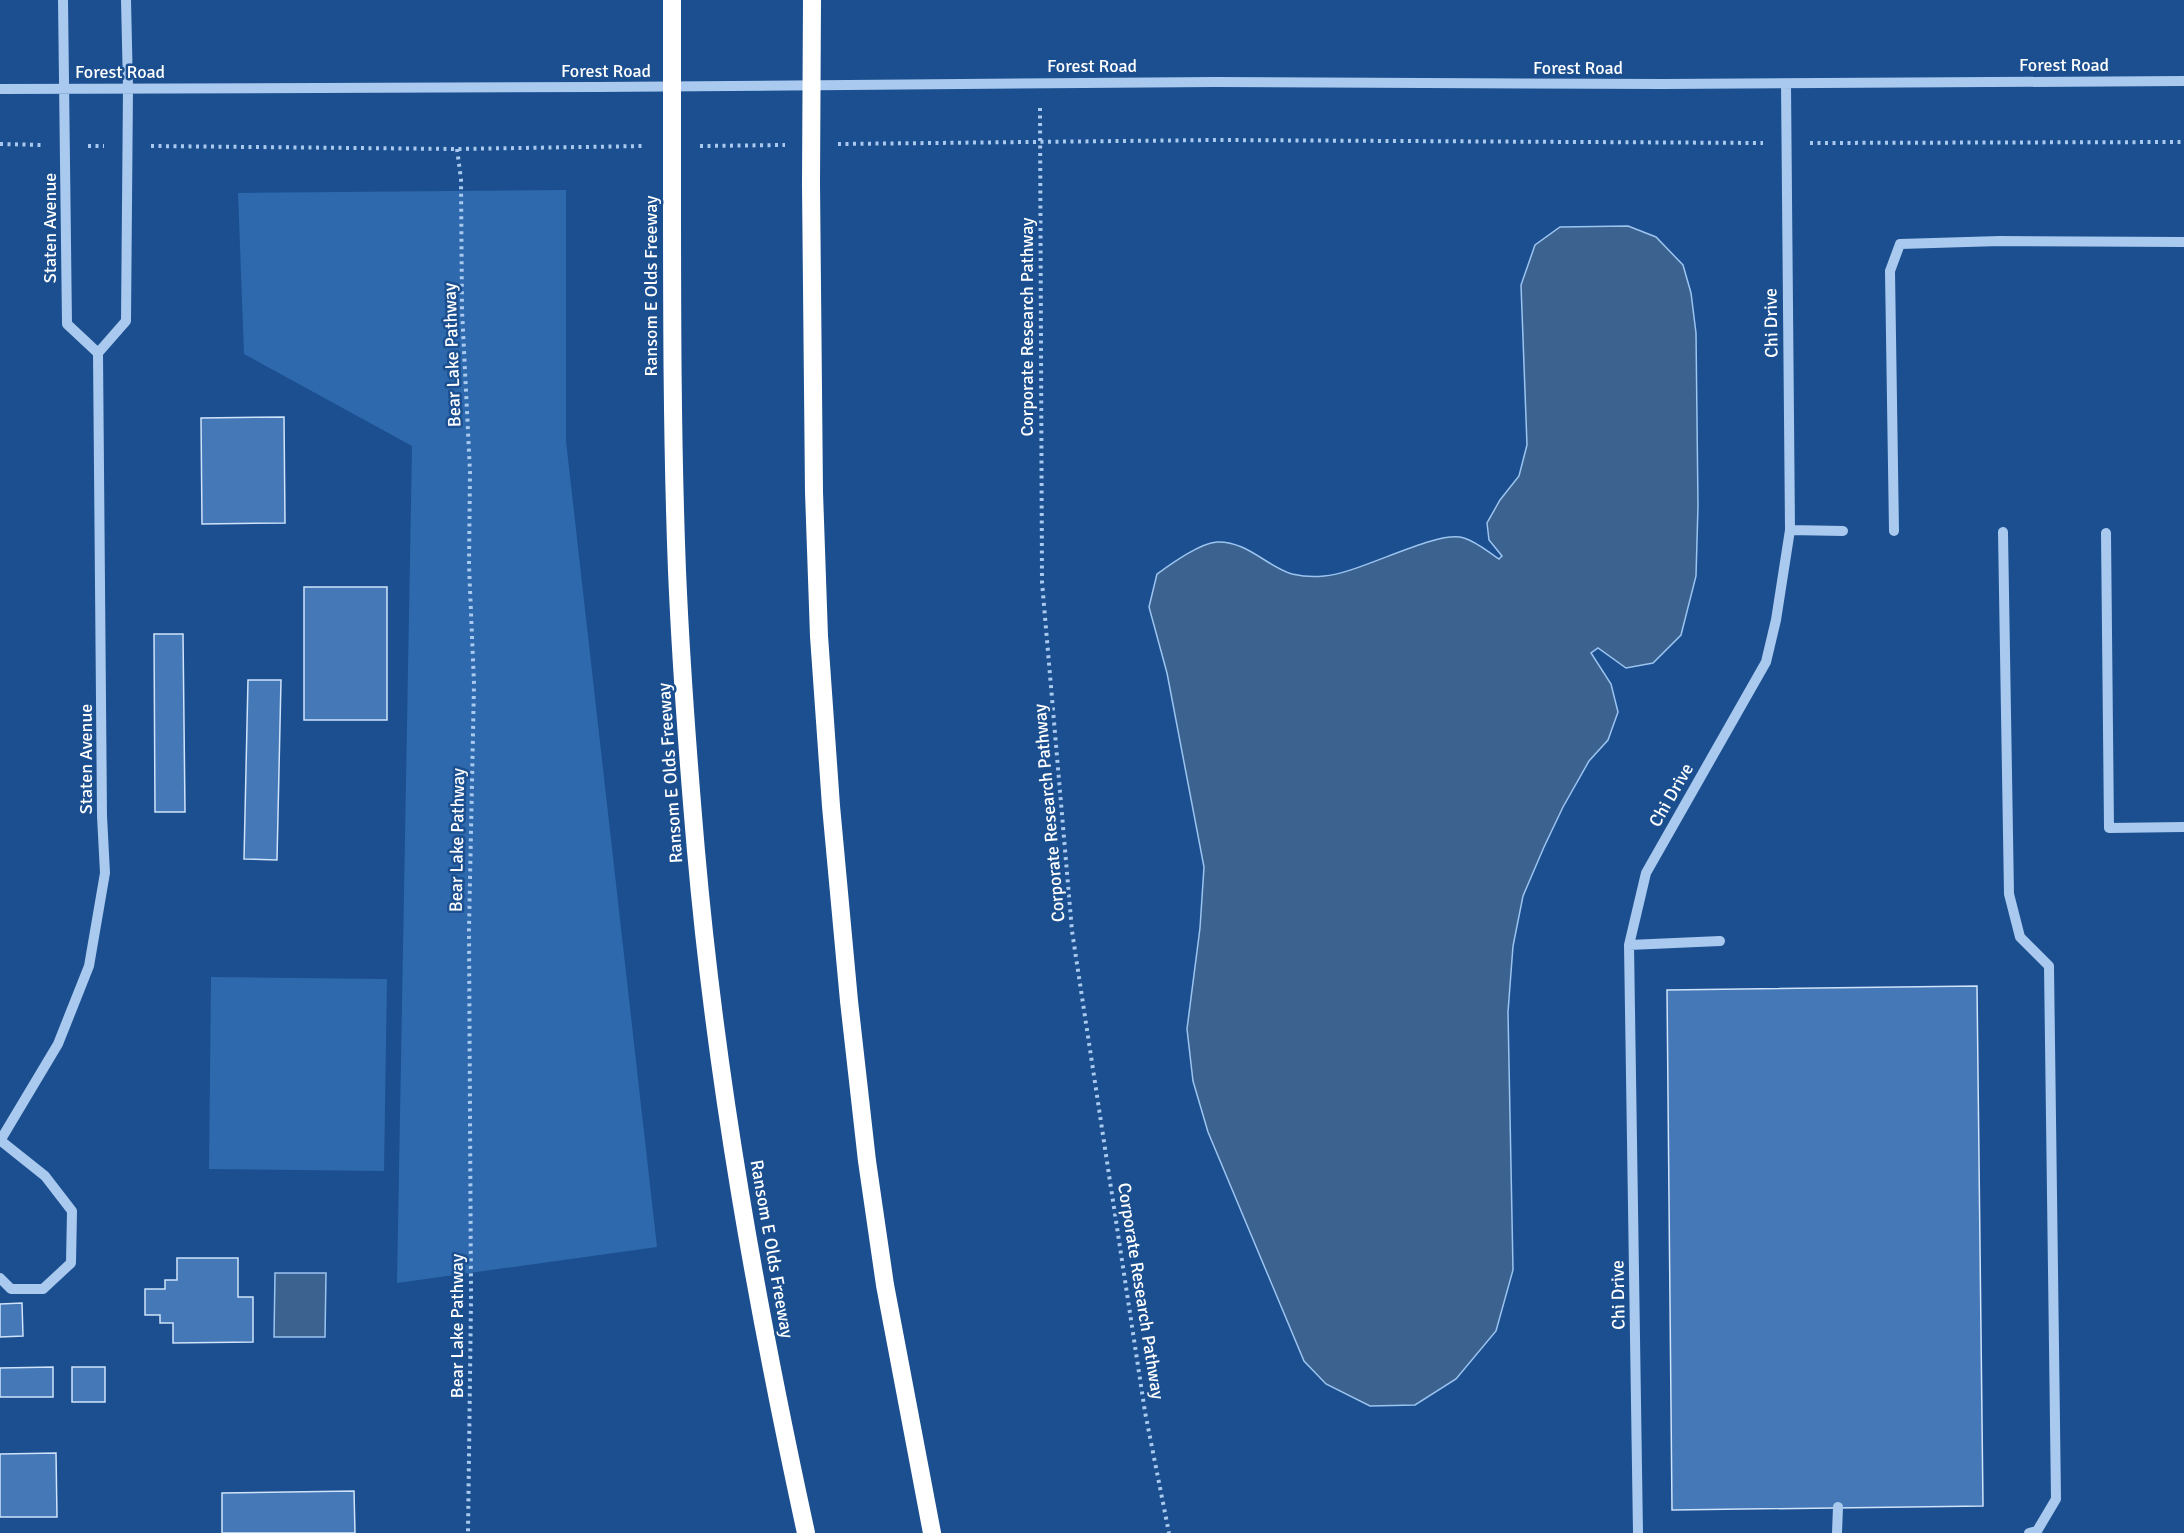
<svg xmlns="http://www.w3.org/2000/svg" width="2184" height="1533" viewBox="0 0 2184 1533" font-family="Signika,sans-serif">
<rect width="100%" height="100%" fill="#1b4f8f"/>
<path fill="#2e69ad" d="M566 190V441L657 1247 397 1283 412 446 244 354 238 193Z
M211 977 387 979 384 1171 209 1169Z"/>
<path fill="#3c6290" stroke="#9cc4f0" stroke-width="1.5" d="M1628 226 1656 237 1683 265 1691 293 1696 333 1698 506 1696 576 1681 635 1653 663 1626 668 1598 648 1591 653 1611 684 1618 712 1608 740 1589 761 1563 807 1544 847 1523 896 1513 946 1508 1012 1513 1270 1496 1331 1456 1379 1415 1405 1370 1406 1326 1384 1304 1361 1208 1132 1193 1081 1187 1029 1200 928 1204 867 1167 673 1149 607 1157 574C1171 564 1200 543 1217 542 1247 541 1266 566 1292 574 1301 576 1315 577 1324 576 1359 574 1436 529 1464 538 1477 542 1488 552 1499 559L1502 556 1489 540 1487 523 1500 500 1519 476 1527 445 1521 285 1535 245 1560 227Z
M275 1273H326L325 1337H274Z"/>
<path fill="#4478b7" stroke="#cfe3fa" stroke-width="1.5" d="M284 417 285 523 202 524 201 418Z
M304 587H387V720H304Z
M154 634H183L185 812H155Z
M248 680H281L277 860 244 859Z
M1977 986 1983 1506 1672 1510 1667 990Z
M177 1258H238V1297H253V1342L173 1343V1323H160V1315H145V1289H165V1280H177Z
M22 1303 23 1336 0 1337V1304Z
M53 1367V1397H0V1368Z
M72 1367H105V1402H72Z
M56 1453 57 1517H0V1454Z
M354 1491 355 1533H222V1493Z"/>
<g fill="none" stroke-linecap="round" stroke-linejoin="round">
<path stroke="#a9c9ee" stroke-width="4" stroke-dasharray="3 4.5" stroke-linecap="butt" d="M1040 108 1042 582 1072 931 1145 1412 1169 1533
M1810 143 2184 142
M0 144 41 145
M838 144 1216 140 1763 143
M88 146H104
M151 146 457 149 644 146
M700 146 785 145
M457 149 461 179 462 310 470 472 469 565 474 684 469 929 471 1299 468 1533"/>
<path stroke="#a9c9ee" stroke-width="10" d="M63 0 67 324 98 353 126 321 128 88 126 0
M0 89 598 87 1215 82 1663 84 2184 81
M1790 530 1843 531
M1894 531 1890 271 1900 244 2000 241 2184 242
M2003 532 2009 894 2020 937 2049 966 2056 1499 2037 1531 2029 1533
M2106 533 2109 828 2184 827
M1629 945 1720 941
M0 1141 58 1044 89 966 105 873 102 816 98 353
M0 1278 11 1289H43L71 1263 72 1211 45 1176 1 1141
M1638 1533 1629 945 1646 873 1766 662 1776 620 1790 530 1786 84
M1837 1533 1838 1507"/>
<path stroke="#fff" stroke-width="18" d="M672 181C672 311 672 441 677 571 681 665 688 758 696 851 716 1080 757 1308 806 1533
M811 184 814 492 819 636 831 806 849 1001 867 1161 885 1285 932 1533"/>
<path stroke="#fff" stroke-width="18" d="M672 0V181
M811 184 812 0"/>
</g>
<g text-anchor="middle" stroke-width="5" stroke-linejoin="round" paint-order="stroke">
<g font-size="18" fill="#fff" stroke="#1b4f8f">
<text x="2064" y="71">Forest Road</text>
<text x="1092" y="72">Forest Road</text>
<text x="1578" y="74">Forest Road</text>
<text x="606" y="77">Forest Road</text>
<text x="120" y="78">Forest Road</text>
<text transform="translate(50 228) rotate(-90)" y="6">Staten Avenue</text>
<text transform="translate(651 286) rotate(-90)" y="6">Ransom E Olds Freeway</text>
<text transform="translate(1771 323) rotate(-91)" y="6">Chi Drive</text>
<text transform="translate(1027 327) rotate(-90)" y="6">Corporate Research Pathway</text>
<text transform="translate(452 355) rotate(-92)" y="6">Bear Lake Pathway</text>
<text transform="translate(86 759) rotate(-90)" y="6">Staten Avenue</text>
<text transform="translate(670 773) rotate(-94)" y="6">Ransom E Olds Freeway</text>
<text transform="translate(1671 795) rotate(-60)" y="6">Chi Drive</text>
<text transform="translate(1049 813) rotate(-95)" y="6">Corporate Research Pathway</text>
<text transform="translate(457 840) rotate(-89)" y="6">Bear Lake Pathway</text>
<text transform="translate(772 1249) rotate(80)" y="6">Ransom E Olds Freeway</text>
<text transform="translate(1141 1291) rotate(81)" y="6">Corporate Research Pathway</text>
<text transform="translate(1618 1295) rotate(-91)" y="6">Chi Drive</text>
<text transform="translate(457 1326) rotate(-90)" y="6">Bear Lake Pathway</text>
</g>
</g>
</svg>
